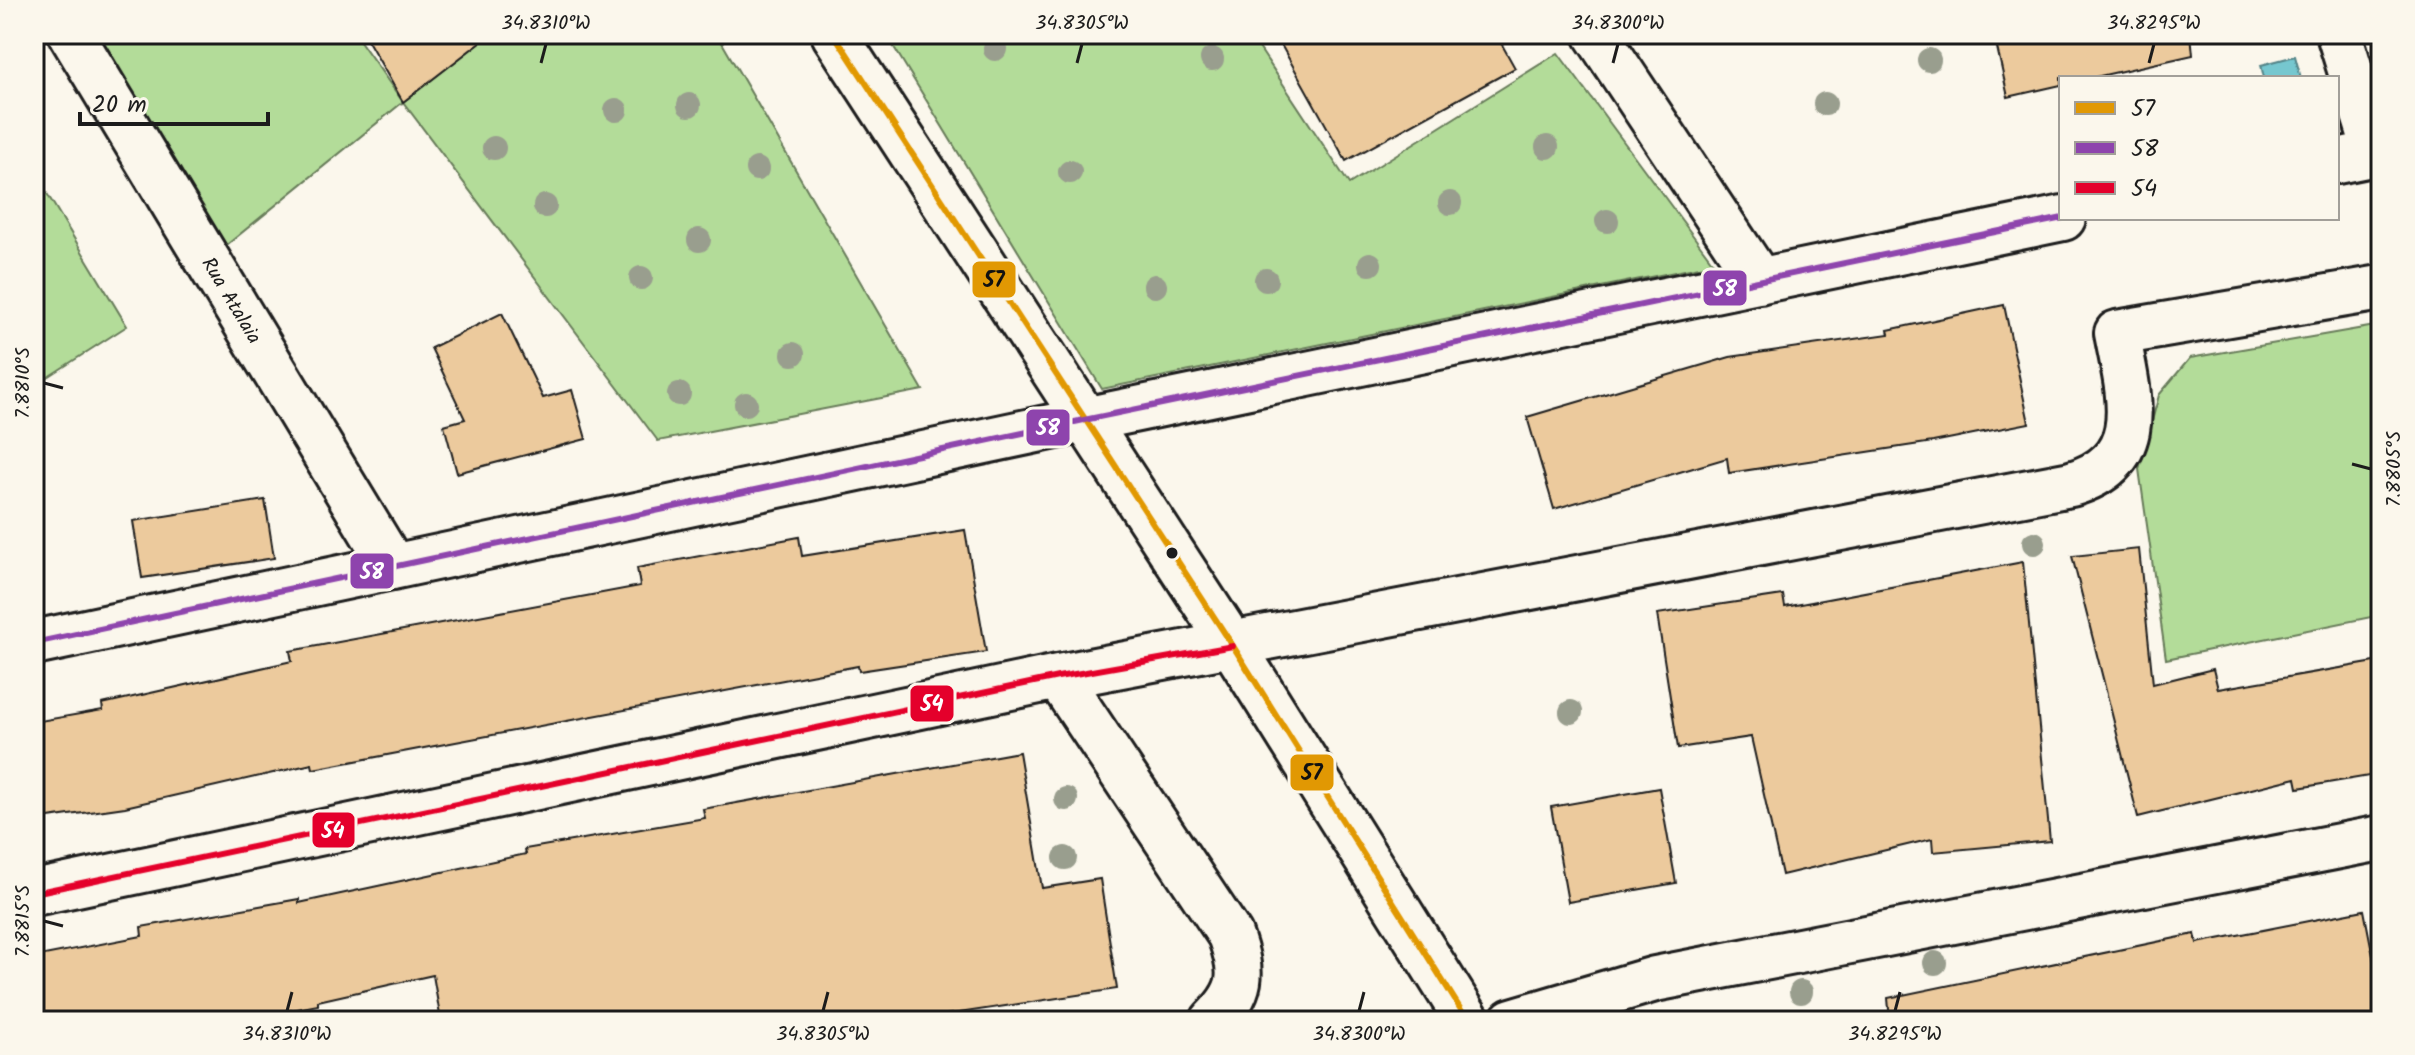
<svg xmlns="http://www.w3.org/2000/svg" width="2415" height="1055" viewBox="0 0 2415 1055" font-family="Kalam,sans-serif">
<rect width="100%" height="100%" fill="#fbf7ec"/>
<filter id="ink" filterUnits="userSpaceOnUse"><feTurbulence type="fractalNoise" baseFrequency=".0125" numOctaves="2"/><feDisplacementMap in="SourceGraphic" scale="16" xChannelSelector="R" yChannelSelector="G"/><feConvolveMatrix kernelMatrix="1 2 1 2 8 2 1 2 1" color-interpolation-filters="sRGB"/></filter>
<g filter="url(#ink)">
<path fill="#b3dc99" stroke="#687c5a" stroke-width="2" d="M96 34H355L403 102 491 34H717L923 390 658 441 403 102 218 252Z
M886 34H1250L1349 184 1558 53 1714 264 1102 389Z
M34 172 127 326 34 386Z
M2381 325V615L2166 659 2139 469 2159 395 2190 358Z"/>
<path fill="#76c7cf" stroke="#528387" stroke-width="2" d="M2295 56 2301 78H2264L2261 65Z"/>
<path fill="#ecca9d" stroke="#1c1c1c" stroke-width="2" d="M364 34H491L403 102Z
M1275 34H1496L1515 68 1346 161Z
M1994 34H2191L2193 55 2091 78H2061V85L2008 97Z
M2004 305 2029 423 1933 442 1729 473 1727 458 1554 509 1527 417 1730 357 1889 334 1888 330Z
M502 313 543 398 572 390 586 439 457 473 444 425 465 419 431 348Z
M265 500 274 558 142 578 133 521Z
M965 530 986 652 859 671 858 666 313 769 312 764 125 807 34 820V722L103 710 102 704 292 661 290 651 640 586 637 568 799 537 802 556Z
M2139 549 2153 684 2213 669 2218 689 2381 661V774L2298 788 2296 778 2138 817 2072 556Z
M2023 562 2050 841 1933 852 1932 839 1782 875 1751 737 1678 748 1657 614 1783 595 1785 607Z
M1019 752 1042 888 1100 879 1117 989 906 1021H441L433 975 318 1001V1005L235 1021H34V957L142 936 141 927 299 899V903L526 854 525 849 705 818 703 809Z
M1659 788 1676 883 1568 902 1551 807Z
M2364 910 2381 997V1021H1890L1888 998 2195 934 2197 943Z"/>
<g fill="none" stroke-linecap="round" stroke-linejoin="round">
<g stroke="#1c1c1c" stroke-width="50">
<path id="minor" d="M71 34 393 567
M1596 34 1760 281
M2339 34 2376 153
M2337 161 2381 152
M34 643 1084 420 2063 218
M1058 677 1230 935C1244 974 1243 991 1213 1021
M34 893 1058 677 2071 484C2150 461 2129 396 2117 333L2381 288
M1512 1021 1655 979 2381 838"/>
</g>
<g stroke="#1c1c1c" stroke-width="50">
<path id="major" d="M834 34 1233 646 1468 1021"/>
</g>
<use href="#minor" stroke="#fbf7ec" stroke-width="44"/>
<use href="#major" stroke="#fbf7ec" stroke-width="44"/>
<g stroke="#fbf7ec" stroke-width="12">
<path id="bus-1" d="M834 34 1233 646 1468 1021"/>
</g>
<g stroke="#fbf7ec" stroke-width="12">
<path id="bus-2" d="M34 643 1084 420 2063 218"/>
</g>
<g stroke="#fbf7ec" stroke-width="12">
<path id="bus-3" d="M34 893 1058 677 1233 646"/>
</g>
<use href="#bus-1" stroke="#e19803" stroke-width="6"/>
<use href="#bus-2" stroke="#8e44ad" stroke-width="6"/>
<use href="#bus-3" stroke="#e4002b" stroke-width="6"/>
</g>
<g fill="#999e8e">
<circle cx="995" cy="49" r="12"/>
<circle cx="1212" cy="59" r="12"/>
<circle cx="1929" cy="60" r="12"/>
<circle cx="1825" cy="104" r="12"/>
<circle cx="689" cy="105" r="12"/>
<circle cx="616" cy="110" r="12"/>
<circle cx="1547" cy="147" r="12"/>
<circle cx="494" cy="148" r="12"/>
<circle cx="757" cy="169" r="12"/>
<circle cx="1070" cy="172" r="12"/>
<circle cx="1450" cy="203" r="12"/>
<circle cx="545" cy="206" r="12"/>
<circle cx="1607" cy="221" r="12"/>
<circle cx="699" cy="240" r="12"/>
<circle cx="1370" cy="264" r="12"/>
<circle cx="641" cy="278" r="12"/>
<circle cx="1266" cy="280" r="12"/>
<circle cx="1155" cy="286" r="12"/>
<circle cx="793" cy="354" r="12"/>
<circle cx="679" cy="394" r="12"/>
<circle cx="746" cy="404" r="12"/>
<circle cx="2034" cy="543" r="12"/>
<circle cx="1571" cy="712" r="12"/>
<circle cx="1066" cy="799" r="12"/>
<circle cx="1065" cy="858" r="12"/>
<circle cx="1935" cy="963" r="12"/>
<circle cx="1801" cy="992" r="12"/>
</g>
</g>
<path fill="none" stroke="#1c1c1c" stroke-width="3" d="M541 63 546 44M1077 63 1082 44M1613 63 1618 44M2149 63 2154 44M44 383 63 388M2352 464 2371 469M44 921 63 926M287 1011 292 992M823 1011 828 992M1359 1011 1364 992M1895 1011 1900 992"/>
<circle fill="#1c1c1c" stroke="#fbf7ec" stroke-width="3" cx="1172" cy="553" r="7"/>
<g text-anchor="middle" stroke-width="6" stroke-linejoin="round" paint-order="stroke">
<g font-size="20" fill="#1c1c1c" stroke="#fbf7ec">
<text transform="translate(232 300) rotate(59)" y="7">Rua Atalaia</text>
</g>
</g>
<g stroke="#fbf7ec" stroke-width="3">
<rect x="971" y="260" width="46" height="39" rx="8" fill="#e19803"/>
<rect x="1702" y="269" width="46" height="38" rx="8" fill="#8e44ad"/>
<rect x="1025" y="408" width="46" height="39" rx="8" fill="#8e44ad"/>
<rect x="349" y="552" width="46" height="38" rx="8" fill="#8e44ad"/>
<rect x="909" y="684" width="46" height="39" rx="8" fill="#e4002b"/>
<rect x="1289" y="753" width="46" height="39" rx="8" fill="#e19803"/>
<rect x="311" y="811" width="45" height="38" rx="8" fill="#e4002b"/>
</g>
<g font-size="22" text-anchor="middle" font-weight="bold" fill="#fff">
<text x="1725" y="296">58</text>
<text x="1048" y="435">58</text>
<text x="372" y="579">58</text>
<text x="932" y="711">54</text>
<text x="333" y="838">54</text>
</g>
<g font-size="22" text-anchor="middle" font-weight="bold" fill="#111">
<text x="994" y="287">57</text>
<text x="1312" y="780">57</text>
</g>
<rect width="2415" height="1055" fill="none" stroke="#fbf7ec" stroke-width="88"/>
<rect x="2059" y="76" width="280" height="144" fill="#fbf7ec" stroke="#a29f99" stroke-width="2"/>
<rect x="2075" y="102" width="40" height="12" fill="#e19803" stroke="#a29f99" stroke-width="2"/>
<text x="2131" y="116" font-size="24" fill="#1c1c1c">57</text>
<rect x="2075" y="142" width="40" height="12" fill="#8e44ad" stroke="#a29f99" stroke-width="2"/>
<text x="2131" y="156" font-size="24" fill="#1c1c1c">58</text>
<rect x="2075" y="182" width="40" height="12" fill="#e4002b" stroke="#a29f99" stroke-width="2"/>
<text x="2131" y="196" font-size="24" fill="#1c1c1c">54</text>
<path d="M80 112v12h188v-12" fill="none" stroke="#1c1c1c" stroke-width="4"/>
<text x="92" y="112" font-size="24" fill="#1c1c1c" stroke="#fbf7ec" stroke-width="6" paint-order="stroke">20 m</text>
<rect x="44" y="44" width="2327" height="967" fill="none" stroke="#1c1c1c" stroke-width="3"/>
<g font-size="20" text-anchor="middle" fill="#1c1c1c">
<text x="546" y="29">34.8310°W</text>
<text x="1082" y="29">34.8305°W</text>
<text x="1618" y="29">34.8300°W</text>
<text x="2154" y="29">34.8295°W</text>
<text transform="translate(22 383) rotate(-90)" y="7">7.8810°S</text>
<text transform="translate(2393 469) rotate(-90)" y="7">7.8805°S</text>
<text transform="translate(22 921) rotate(-90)" y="7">7.8815°S</text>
<text x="287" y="1040">34.8310°W</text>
<text x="823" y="1040">34.8305°W</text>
<text x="1359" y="1040">34.8300°W</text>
<text x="1895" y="1040">34.8295°W</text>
</g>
</svg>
